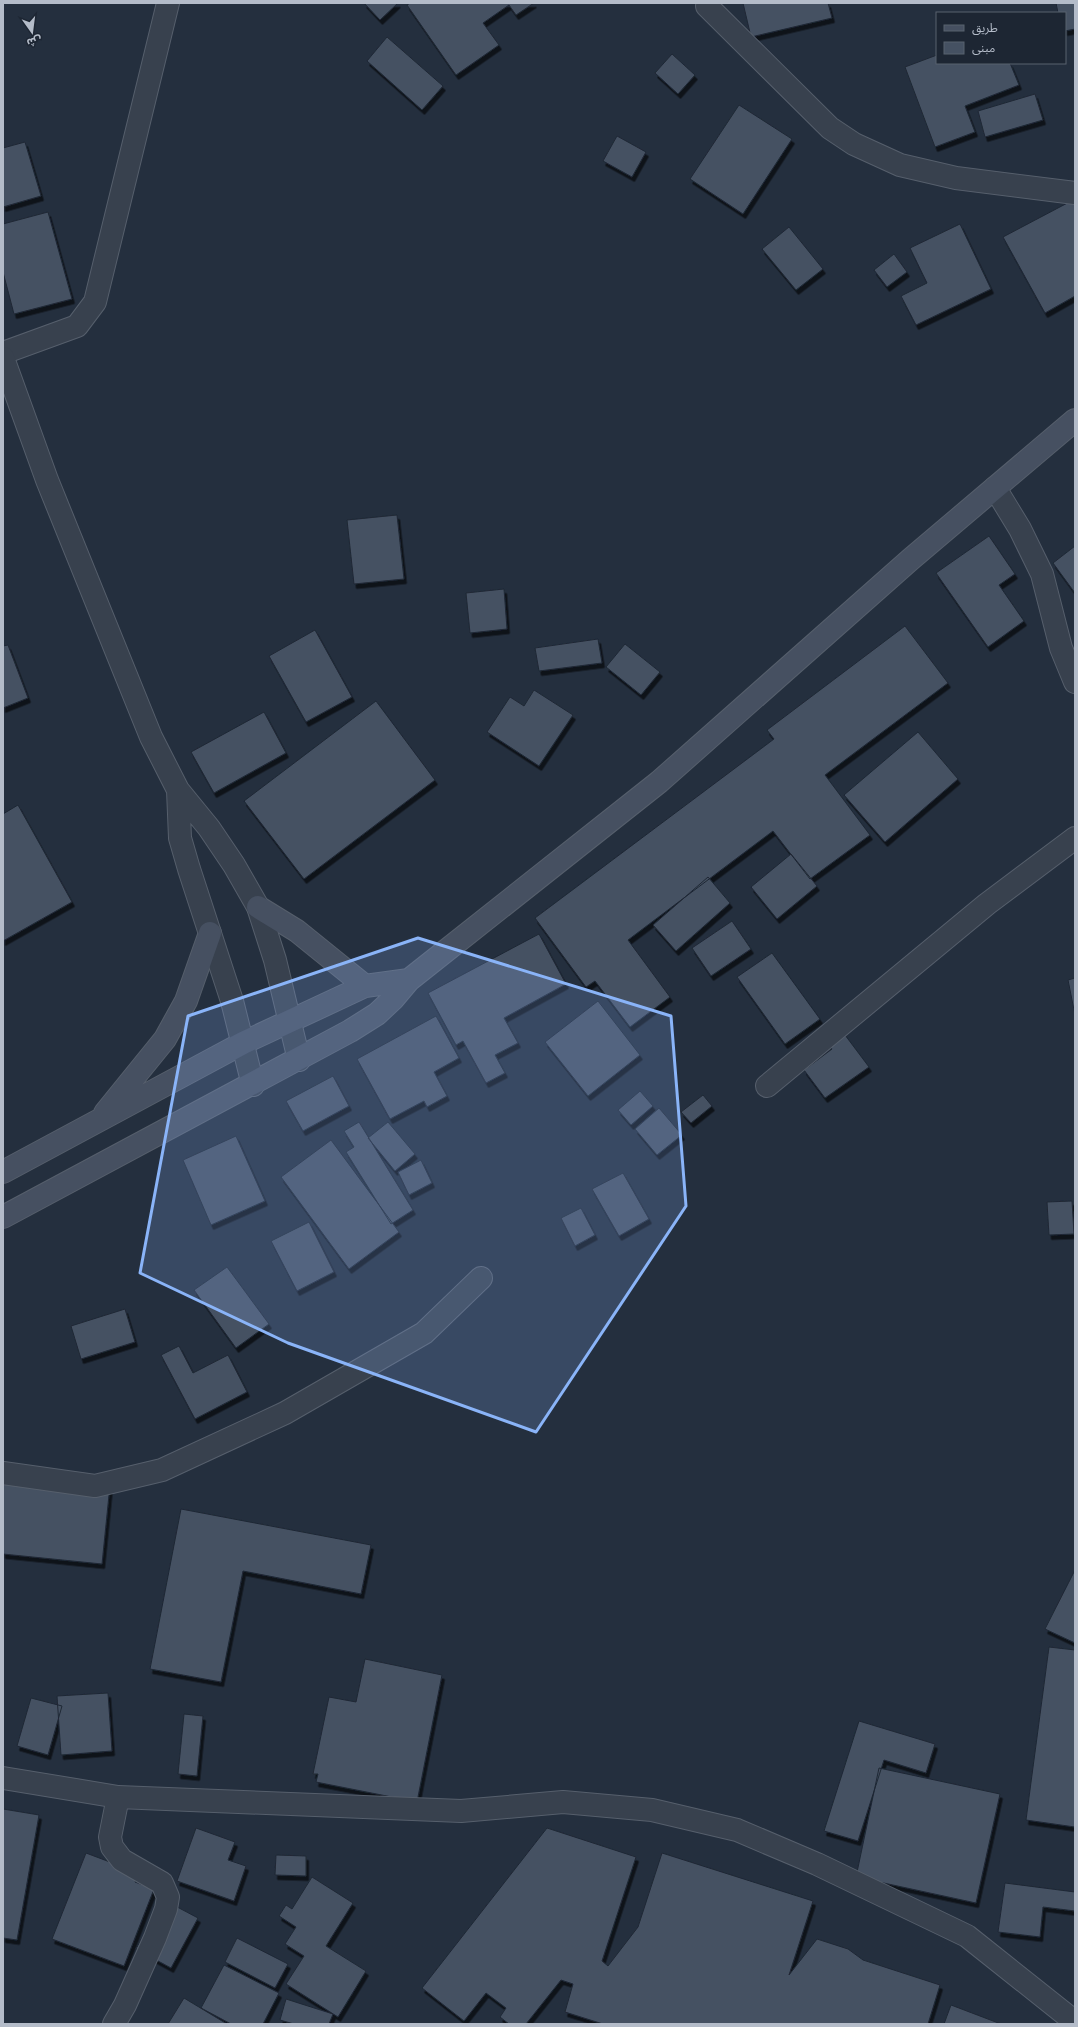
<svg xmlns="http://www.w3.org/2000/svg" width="1078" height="2027" viewBox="0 0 1078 2027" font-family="Cabin,'Noto Sans Arabic',sans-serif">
<defs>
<filter id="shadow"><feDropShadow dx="2.5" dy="4.5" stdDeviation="0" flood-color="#0009"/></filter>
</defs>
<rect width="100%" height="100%" fill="#242f3e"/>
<path fill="#455162" stroke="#1f2835" filter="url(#shadow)" d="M364 3H398L380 20Z
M410 3H534L516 15 509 5 483 23 499 45 456 75 407 5Z
M743 3H828L832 18 751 37Z
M1056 3H1075V29L1065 31V13H1058Z
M387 37 443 86 422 110 367 61Z
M672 54 695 75 678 94 655 73Z
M937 55V63H1010L1019 85 965 106 975 132 935 147 905 67Z
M1035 94 1043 120 985 137 978 111Z
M739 105 792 139 743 214 690 179Z
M617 136 646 152 632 177 603 161Z
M25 142 41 196 3 207V148Z
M1075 199V296L1045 313 1003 237Z
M48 212 72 299 14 314 3 272V224Z
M960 224 991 289 916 325 901 296 927 283 910 248Z
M789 227 823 269 796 290 762 249Z
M894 254 907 272 887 287 874 270Z
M397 515 404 579 354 584 347 520Z
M989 536 1015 574 999 585 1024 621 988 647 936 573Z
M1075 546V593L1053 563Z
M504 589 507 629 470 633 466 593Z
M905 626 948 683 825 775 870 835 810 879 773 831 628 940 670 997 630 1027 595 981 586 987 535 918 774 739 767 730Z
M315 630 352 697 306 722 269 656Z
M598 639 602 663 539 671 535 648Z
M625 644 660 672 641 695 606 667Z
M8 645 28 698 3 708V646Z
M534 690 573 715 539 766 487 732 510 697 524 706Z
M376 701 435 780 304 879 244 801Z
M264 712 286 753 214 793 191 752Z
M918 732 958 779 885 842 844 795Z
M18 805 72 902 3 941V814Z
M791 854 817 886 777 919 751 887Z
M708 877 730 903 676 951 653 925Z
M732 921 751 949 711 976 692 948Z
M539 934 566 984 504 1018 518 1043 495 1055 505 1073 486 1083 463 1041 456 1045 428 993Z
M772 953 820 1019 785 1044 737 977Z
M1075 978V1015L1068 980Z
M598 1001 640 1055 588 1096 545 1042Z
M436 1016 459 1058 434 1072 447 1096 427 1107 424 1101 390 1119 357 1059Z
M839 1027 869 1067 825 1098 804 1070 832 1049 824 1039Z
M333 1076 349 1106 303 1131 286 1101Z
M640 1091 653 1106 631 1125 618 1110Z
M703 1095 712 1106 691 1123 681 1112Z
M659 1108 682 1135 657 1155 635 1129Z
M359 1122 413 1210 391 1224 346 1152 354 1147 344 1131Z
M388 1122 415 1154 395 1171 368 1138Z
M236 1136 265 1201 211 1225 183 1160Z
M331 1140 399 1232 349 1269 281 1177Z
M421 1160 432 1183 409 1195 398 1172Z
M623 1173 649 1219 619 1236 592 1189Z
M1072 1201 1074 1234 1049 1235 1047 1202Z
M581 1208 595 1235 575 1246 561 1218Z
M309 1222 334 1272 297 1291 271 1241Z
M227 1267 269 1324 236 1348 194 1290Z
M125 1309 135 1342 81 1359 71 1326Z
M179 1346 193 1373 228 1355 247 1392 195 1419 161 1355Z
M3 1474 110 1485 102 1564 3 1554Z
M181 1509 371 1545 361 1594 243 1571 221 1682 150 1669Z
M1075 1570V1643L1045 1629Z
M1049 1647 1075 1650V1827L1026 1820Z
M365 1659 442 1675 417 1802 316 1782 318 1774H313L329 1697 356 1702Z
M108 1693 112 1751 61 1755 57 1696Z
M31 1698 62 1706 48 1755 17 1746Z
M184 1714 203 1716 197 1776 178 1774Z
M859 1721 935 1744 926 1773 884 1760 858 1841 824 1831Z
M879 1768 1000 1794 976 1903 856 1877Z
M3 1809 39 1815 17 1940 3 1938Z
M196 1828 235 1842 228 1860 246 1866 234 1901 177 1881Z
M547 1828 636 1857 602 1961 608 1966 638 1927 662 1853 813 1901 789 1975 817 1939 848 1949 863 1960 940 1985 928 2024H603L565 2012 573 1984 561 1980 526 2024H509L500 2017 506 2008 486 1993 464 2021 422 1988Z
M86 1853 139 1873 135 1882 154 1889 124 1966 52 1939Z
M276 1855 306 1856V1876L275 1875Z
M312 1877 353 1903 326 1946 366 1971 338 2017 286 1984 304 1956 285 1944 296 1927 279 1916 286 1905 292 1909Z
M1005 1883 1075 1892V1911L1043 1907 1040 1937 998 1932Z
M164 1900 198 1918 171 1968 136 1949Z
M237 1938 288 1964 275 1988 225 1962Z
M224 1965 279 1993 263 2024H231L201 2008Z
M184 1998 227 2024H168Z
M286 1999 333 2014 329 2024H294L280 2020Z
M951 2005 1001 2024H944Z"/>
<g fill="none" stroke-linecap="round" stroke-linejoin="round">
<g stroke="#565f6c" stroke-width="24">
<path id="minor" d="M707 6 830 128 854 144 900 165 956 178 1075 193
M3 353 77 326 95 302 168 3
M995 488 1020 529 1042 574 1061 648 1075 682
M767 1086 987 904 1075 838
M3 1473 95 1486 162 1470 285 1413 424 1333 481 1278
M3 1778 118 1797 461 1811 563 1802 652 1810 737 1830 817 1864 967 1936 1075 2022
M114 2024 125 2005 155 1938 166 1909 168 1897 162 1883 122 1860 112 1847 110 1837 118 1797"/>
</g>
<g stroke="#565f6c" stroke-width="24">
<path id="tertiary" d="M3 358 47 480 151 737 178 790 209 828 234 865 258 907 275 960 299 1060
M178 790 180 838 189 869 232 1001 253 1085"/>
</g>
<g stroke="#565f6c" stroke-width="24">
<path id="secondary" d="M258 907 297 931 365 986
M105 1113 165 1039 186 1001 210 933
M3 1172 243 1043 365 986 409 980
M3 1217 350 1031 377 1014 393 999 409 980 659 782 911 559 1075 420"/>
</g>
<use href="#minor" stroke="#38414e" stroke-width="22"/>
<use href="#tertiary" stroke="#38414e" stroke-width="22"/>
<use href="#secondary" stroke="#465061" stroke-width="22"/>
</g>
<path fill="#8ab4f8" fill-opacity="0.2" stroke="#8ab4f8" stroke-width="3" stroke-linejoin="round" d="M418 938 671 1016 686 1206 536 1432 288 1343 140 1273 188 1016Z"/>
<rect width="1078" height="2027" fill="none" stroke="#b4bcc9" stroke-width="8"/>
<rect x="936" y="12" width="130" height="52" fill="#1d2633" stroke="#59626f"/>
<rect x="944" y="25" width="20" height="6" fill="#465061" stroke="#59626f"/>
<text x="972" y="32" font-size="12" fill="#b4bcc9">طريق</text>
<rect x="944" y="42" width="20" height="12" fill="#455162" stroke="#59626f"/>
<text x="972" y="52" font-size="12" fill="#b4bcc9">مبنى</text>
<g transform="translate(32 32) rotate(166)" stroke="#1d2633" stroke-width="3" paint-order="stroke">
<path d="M0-3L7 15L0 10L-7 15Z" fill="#b4bcc9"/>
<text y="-6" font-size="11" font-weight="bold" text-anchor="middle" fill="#b4bcc9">ش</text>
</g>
</svg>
